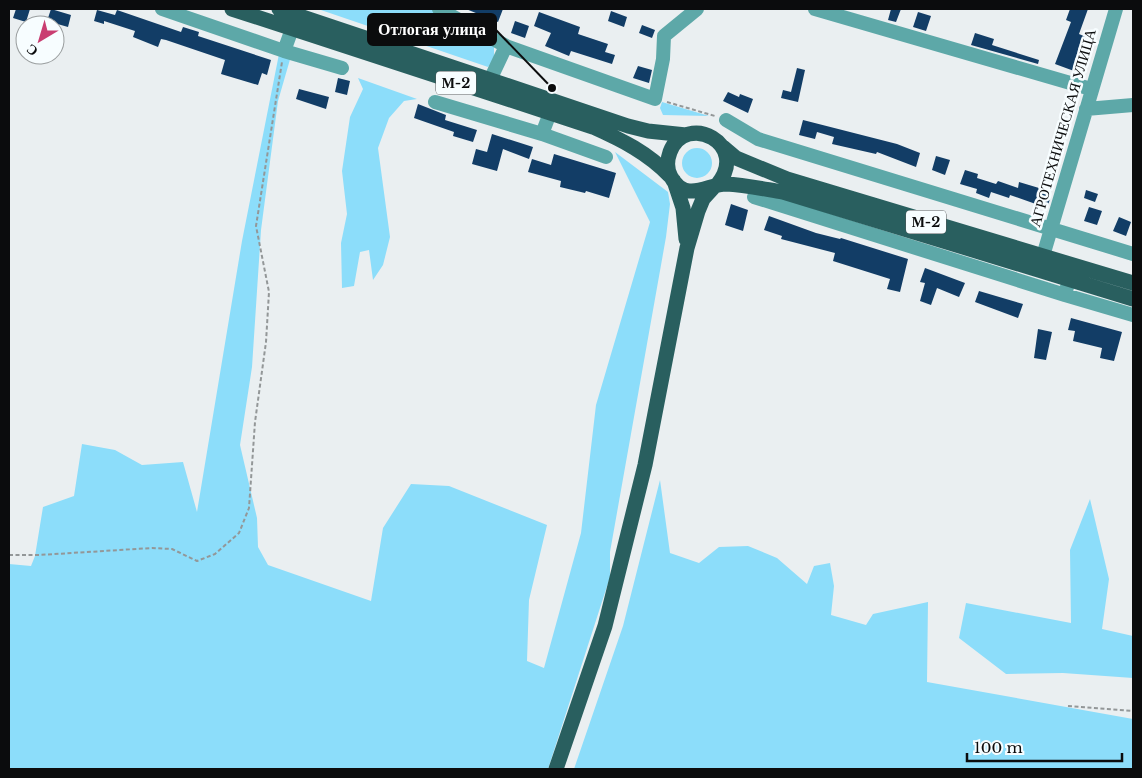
<svg xmlns="http://www.w3.org/2000/svg" width="1142" height="778" viewBox="0 0 1142 778" font-family="'Libre Baskerville',serif">
<rect width="100%" height="100%" fill="#eaeff1"/>
<path fill="#8cddfa" d="M318 9H436L494 43V60L488 67Z
M279 54 291 56 278 101 261 230 252 367 240 445 257 518 258 547 268 565 371 601 383 528 411 484 449 486 547 525 529 600 527 661 544 668 581 533 596 405 650 222 615 152 668 192 670 204 666 237 610 552V577L548 769H9V564L31 566 35 556 43 507 74 496 82 444 115 450 142 465 183 462 197 512 242 241Z
M358 78 417 99 404 101 389 118 378 148 390 237 383 265 373 280 369 250 360 252 354 286 342 288 341 243 347 214 342 171 350 117 363 89Z
M662 102 709 116 663 115 660 108Z
M682 163a15 15 0 1 1 30 0a15 15 0 1 1-30 0Z
M660 480 670 553 699 563 719 547 748 546 777 558 807 584 814 566 830 563 834 586 831 615 866 625 873 614 928 602 927 682 1133 719V769H574L623 626Z
M1090 499 1109 579 1102 629 1133 636V678L1063 673 1006 674 959 638 966 603 1071 623 1070 550Z"/>
<path fill="#123d66" d="M16 9H30L26 22 13 18Z
M51 9 71 15 68 27 47 21Z
M466 9H503L498 22Z
M891 9H901L896 22 888 20Z
M1070 9H1088L1079 34 1086 37 1074 71 1055 64 1071 22 1066 20Z
M97 10 115 15 117 10 181 32 183 27 199 32 198 36 271 60 267 75 262 73 258 85 221 74 225 60 166 40 161 39 158 47 133 37 135 31 104 21V24L94 21Z
M611 11 627 17 624 27 608 21Z
M539 12 580 27 578 34 608 44 605 52 615 55 612 64 571 51 569 56 545 46 551 33 534 26Z
M918 12 931 16 926 31 913 27Z
M515 21 529 26 525 38 511 33Z
M642 25 655 30 652 38 639 33Z
M975 33 994 39 992 45 1039 60 1038 64 971 45Z
M638 66 652 70 649 83 633 78Z
M797 68 805 70 798 102 781 98 783 90 791 92Z
M338 78 350 81 347 95 335 92Z
M299 89 329 97 326 109 296 99Z
M728 92 739 97 740 94 753 99 748 113 723 101Z
M418 104 446 115 445 120 477 130 473 142 453 136 454 132 414 118Z
M803 120 897 144 920 153 916 167 877 152 876 154 832 144 834 137 817 132 815 139 799 135Z
M492 134 533 147 529 159 503 149 497 171 472 164 476 149 487 152Z
M554 154 616 173 609 198 586 191 585 193 560 187 561 181 528 172 532 159 551 165Z
M936 156 950 160 945 175 932 170Z
M965 170 978 174 977 178 996 184 998 181 1018 188 1019 182 1049 191 1046 197 1050 199 1047 208 1010 195 1009 198 991 192 989 198 976 193 977 189 960 184Z
M1086 190 1098 194 1095 202 1084 198Z
M731 204 748 210 743 231 725 225Z
M1089 207 1102 211 1097 225 1084 221Z
M769 216 816 233 840 239 841 238 908 259 900 292 887 289 890 279 833 261 835 253 781 239 782 236 764 230Z
M1119 217 1131 222 1126 236 1113 231Z
M925 268 965 283 959 297 937 288 931 305 920 301 925 283 920 282Z
M979 291 1023 304 1018 318 975 302Z
M1071 318 1122 332 1114 361 1100 358 1102 348 1073 341 1075 331 1068 330Z
M1038 329 1052 332 1046 360 1034 358Z"/>
<g fill="none" stroke-linecap="round" stroke-linejoin="round">
<path stroke="#939798" stroke-width="2" stroke-dasharray="4 2.5" stroke-linecap="butt" d="M667 102 715 116
M9 555H39L152 548 172 549 197 561 215 554 239 533 249 508 255 422 266 342 269 292 256 226 282 62
M1068 706 1133 711"/>
<path stroke="#5da8a8" stroke-width="14" d="M162 9 284 51 292 29
M439 9 506 46 490 80
M815 9 1091 89
M506 46 655 99 663 59 664 36 697 9
M284 51 342 68
M435 102 542 134
M1086 109 1133 105
M550 113 542 134 606 157
M726 120 758 139 1133 254
M754 197 1065 295
M1043 256 1116 9
M1067 287 1065 295 1133 315"/>
<path stroke="#295f5f" stroke-width="15" d="M232 9 593 127C622 140 648 153 670 176
M279 9 628 126 648 131 686 135
M723 147 736 158 787 179 1133 283
M674 181 683 208 686 239
M717 185C751 144 686 111 670 152 667 160 667 170 671 177 686 204 708 184 726 184 745 185 764 189 783 192L1133 299
M556 769 605 626 645 465 687 248 698 211 703 199 713 188"/>
</g>
<g text-anchor="middle" stroke-width="5" stroke-linejoin="round" paint-order="stroke">
<g fill="#f7fdff" stroke="#525456" stroke-width="1">
<rect x="436" y="71.5" width="40" height="23" rx="4"/>
<rect x="906" y="210.5" width="40" height="23" rx="4"/>
</g>
<g font-size="14" font-weight="bold" fill="#0b0c0d">
<text x="456" y="88">М-2</text>
<text x="926" y="227">М-2</text>
</g>
<g font-size="15" fill="#0b0c0d" stroke="#f7fdff">
<text transform="translate(1063 128) rotate(-74)" y="5">АГРОТЕХНИЧЕСКАЯ УЛИЦА</text>
</g>
</g>
<path fill="none" stroke="#0b0c0d" stroke-width="2" d="M552 88L496 30"/>
<circle fill="#0b0c0d" stroke="#f7fdff" stroke-width="2" cx="552" cy="88" r="5"/>
<rect fill="#0b0c0d" stroke="#0b0c0d" stroke-width="2" x="368" y="14" width="128" height="31" rx="5"/>
<g font-size="16" text-anchor="middle" font-weight="bold" fill="#fff">
<text x="432" y="35">Отлогая улица</text>
</g>
<rect width="1142" height="778" fill="none" stroke="#0b0c0d" stroke-width="20"/>
<g transform="translate(40 40) rotate(218)"><circle r="24" fill="#f7fdff" stroke="#999d9e"/>
<path d="M0-4L9 19L0 12L-9 19Z" fill="#c93d71"/>
<text y="-8" font-size="14" font-weight="bold" text-anchor="middle" fill="#0b0c0d">С</text>
</g>
<path d="M967 753v8h155v-8" fill="none" stroke="#0b0c0d" stroke-width="2.5"/>
<text x="974" y="753" font-size="15" fill="#0b0c0d" stroke="#f7fdff" stroke-width="4" paint-order="stroke">100 m</text>
</svg>
